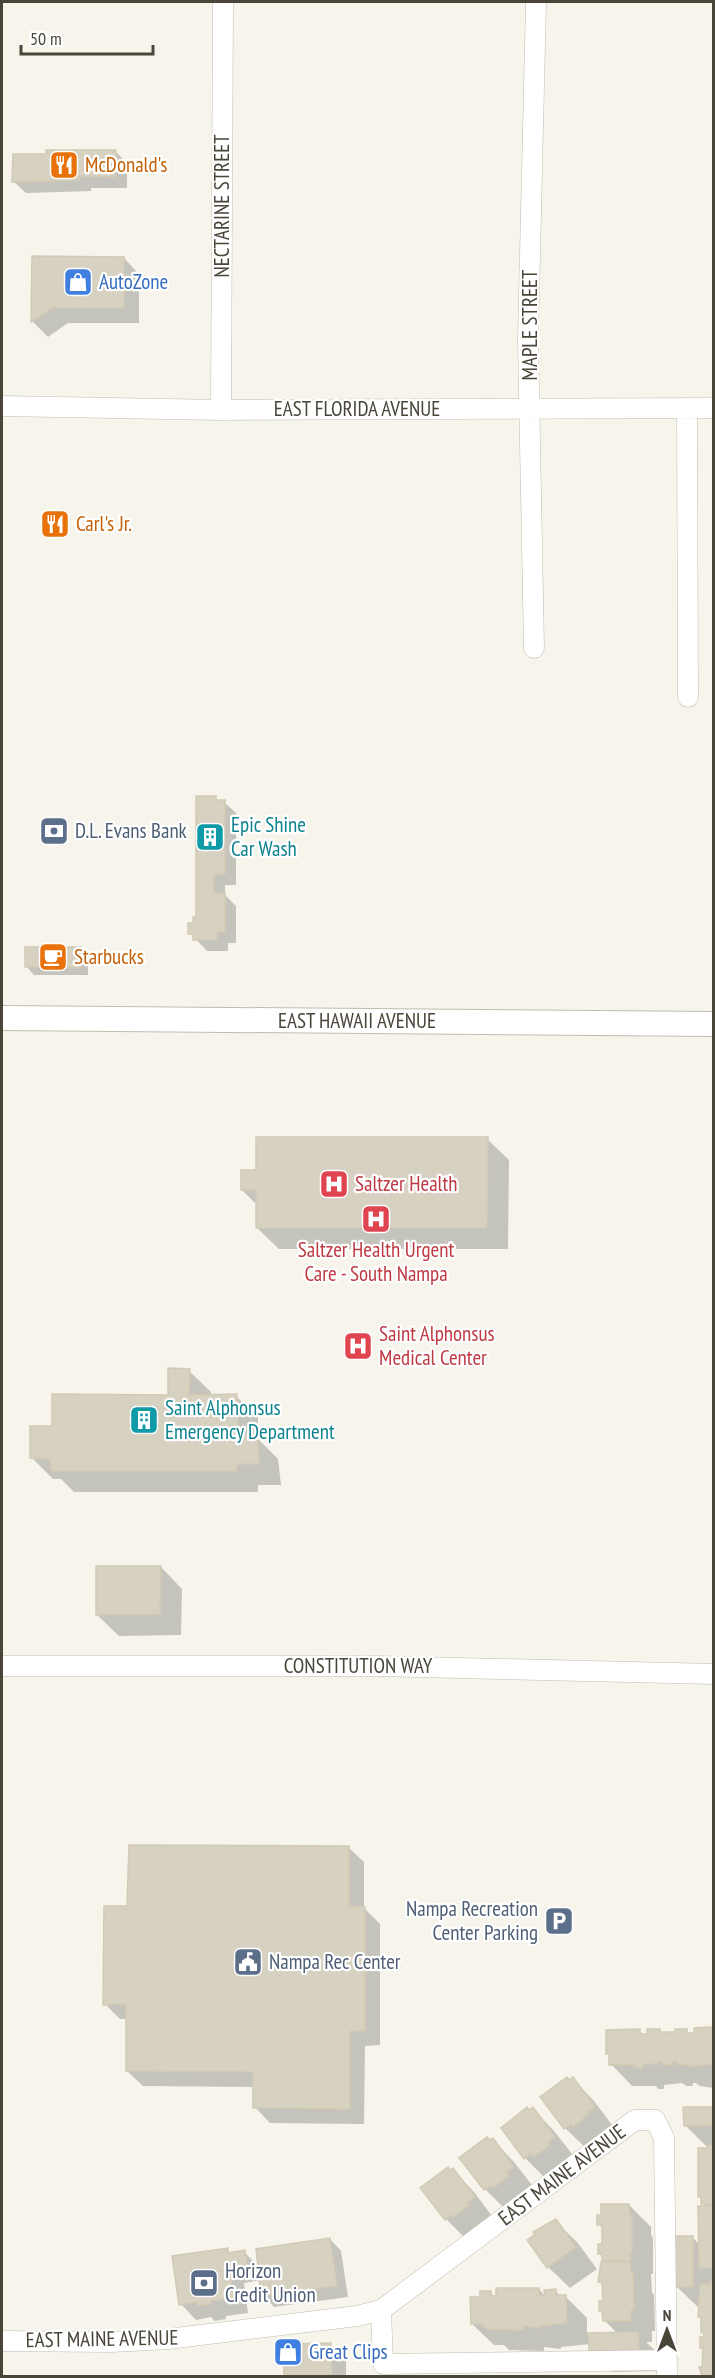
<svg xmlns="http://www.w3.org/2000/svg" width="715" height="2378" viewBox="0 0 715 2378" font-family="'PT Sans Narrow',sans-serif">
<rect width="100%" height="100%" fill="#f6f4eb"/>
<path fill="#0003" d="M29 2H119L30 3Z
M116 152 127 163V188H91V191L26 193 14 182Z
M33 257 124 258 139 274V323H68L48 337 33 322Z
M215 798 219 801 224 802 236 813V885H225V895L236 906V943H228V951H207L190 933 197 919Z
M81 948 88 956V975H34L27 967Z
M487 1139 509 1160 508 1249H279L257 1228V1205L242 1190 257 1172Z
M189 1371 211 1392V1396H236L258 1418V1439L278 1459 281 1485H258V1492H74L61 1479H53L31 1457 53 1427 169 1396Z
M161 1567 182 1589 181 1635 119 1636 97 1615Z
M348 1847 364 1862V1908L380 1924V2045L365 2046 364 2124 270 2123 255 2107 254 2087 143 2086 127 2071V2019H120L105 2004Z
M714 2030V2088L700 2086 696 2083H693V2086H686L682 2083 664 2085V2089H658L656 2086H632L611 2064V2057L608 2053 639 2031 644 2035 659 2031 662 2034 686 2031 690 2035Z
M573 2079 594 2101 615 2129 587 2149 565 2128 569 2081Z
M714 2108V2376H703L700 2369 703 2368 705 2351 701 2347 705 2338 702 2332V2319L699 2308 677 2287 692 2237 701 2246 707 2208 700 2196 710 2147H707L685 2125Z
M533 2109 554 2131 576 2159 547 2180 525 2158 503 2128Z
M493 2140 514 2162 535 2189 507 2211 485 2189 461 2158Z
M453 2170 474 2192 495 2220 468 2241 446 2219 451 2171Z
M629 2205 651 2227V2235L653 2238V2274H651L652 2292 654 2295 655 2331H652V2342H646L660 2355V2371L612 2372 590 2351V2344L561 2347V2349L544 2347V2351L509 2350 504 2345H494L472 2324 482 2298 491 2293 495 2297 539 2289 546 2297 555 2291 561 2296H565L587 2318V2334H618L604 2320V2314L600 2310 604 2302V2286L600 2282 603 2257 599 2253 603 2245V2229L599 2224Z
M555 2221 577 2242 597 2269 570 2288 548 2267Z
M330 2239 341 2251 348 2297 274 2307 263 2295 261 2280 244 2283 248 2313 226 2316V2319L215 2321 211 2317 196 2320 181 2304 227 2249 231 2254 244 2252 259 2267Z
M285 2345H330L346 2360V2376H285Z"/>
<path fill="#d7d1c1" stroke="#d2cab4" stroke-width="1.5" d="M46 150H116V177L79 176V180L12 182 13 154H46Z
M32 256 124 257V308H52L31 322Z
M196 796H216V800H225V874H214V893H225V932H217V940H193V934H188V923H193V917H196Z
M25 947H81V968L25 967Z
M256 1137H488L487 1228H256V1190H241V1170H256Z
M168 1368 190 1369 189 1395 237 1394 238 1435 257 1436 260 1464H237V1471H51L50 1459 30 1458V1426H52V1394L168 1395Z
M96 1566H161L160 1614 96 1615Z
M129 1845 349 1846V1907H365V2031H350V2109L253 2108V2072L126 2071V2004L103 2005 104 1906H127Z
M711 2027H714V2064L690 2067V2065H677V2062H672V2065H662V2062H657V2064H643V2068H635V2065H609V2054H606V2030L640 2029V2034H647V2029H660V2032H675V2029H687V2033H694V2028Z
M567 2077 569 2080 573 2077 595 2107 587 2112 589 2114 573 2127 571 2124 564 2129 540 2097Z
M527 2107 529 2110 533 2107 555 2137 548 2142 550 2145 534 2157 531 2154 524 2159 501 2128Z
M683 2107H714V2125L684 2126Z
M487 2137 490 2140 493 2138 514 2167 507 2172 509 2176 493 2188 491 2185 484 2190 459 2158Z
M708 2145H714V2204H701V2197H698V2148H708Z
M448 2167 450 2170 453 2168 475 2197 467 2203 469 2205 454 2217 452 2215 445 2220 420 2188Z
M601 2204H629L630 2215H632V2253H630V2261H602V2254H598V2244H602V2225H597V2215H601Z
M698 2206H714V2268H699Z
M556 2219 576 2247 547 2268 527 2240 535 2235 533 2232Z
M674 2236H693V2287H676Z
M330 2238 337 2286 261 2296 256 2249Z
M228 2248V2253L245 2250 247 2265 229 2268 234 2298 211 2301V2304L198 2306 197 2302 179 2305 172 2256Z
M601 2262H630L631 2272H633L634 2310H631V2321H603L602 2311H599V2301H603L602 2282H598Z
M710 2281H714V2376H702L699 2367H702L703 2348H700V2337H704V2333L701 2332V2317H698L700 2285 710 2284Z
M496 2288H539V2295H545L544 2290 556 2289V2295H566L567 2323 540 2326V2328L523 2326V2330H514L486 2329 482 2324H471L470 2297H480V2291H491V2296H496Z
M639 2332V2350L589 2351 588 2333Z
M331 2343 332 2376H284L283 2344Z"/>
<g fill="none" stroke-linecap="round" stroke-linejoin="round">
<g stroke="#c1bdae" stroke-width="21">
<path id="minor" d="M2 406 221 410 714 408
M687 408 688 697
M221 410 223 2
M534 648 528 340 536 2
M2 1666H376L714 1674
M2 2341 111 2342 168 2339 357 2316 381 2310
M667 2360 383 2364 381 2310 635 2120H655L664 2138 667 2376"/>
</g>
<g stroke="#c1bdae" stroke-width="26">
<path id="tertiary" d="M2 1018 714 1024"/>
</g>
<use href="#minor" stroke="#fff" stroke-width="20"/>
<use href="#tertiary" stroke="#fff" stroke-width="24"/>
</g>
<defs>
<g id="restaurant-square" transform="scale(1.5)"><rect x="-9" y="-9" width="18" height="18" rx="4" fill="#e8710a" stroke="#fff"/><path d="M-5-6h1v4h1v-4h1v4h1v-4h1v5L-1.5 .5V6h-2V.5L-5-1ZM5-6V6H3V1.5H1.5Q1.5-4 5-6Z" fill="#fff"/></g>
<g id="shop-square" transform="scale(1.5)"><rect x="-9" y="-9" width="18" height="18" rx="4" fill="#3f7fe0" stroke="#fff"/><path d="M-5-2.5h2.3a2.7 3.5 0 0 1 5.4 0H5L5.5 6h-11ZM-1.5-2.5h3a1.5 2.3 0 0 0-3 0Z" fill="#fff"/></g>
<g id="bank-square" transform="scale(1.5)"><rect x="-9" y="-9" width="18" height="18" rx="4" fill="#5c6f8a" stroke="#fff"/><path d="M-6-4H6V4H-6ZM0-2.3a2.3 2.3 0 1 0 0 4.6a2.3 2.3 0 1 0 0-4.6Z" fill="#fff"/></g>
<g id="building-square" transform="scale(1.5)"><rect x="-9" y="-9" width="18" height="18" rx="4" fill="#0f9aa8" stroke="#fff"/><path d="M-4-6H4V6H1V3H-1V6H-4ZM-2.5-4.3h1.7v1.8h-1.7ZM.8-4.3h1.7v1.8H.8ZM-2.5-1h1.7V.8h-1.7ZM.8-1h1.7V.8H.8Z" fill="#fff"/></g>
<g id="cafe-square" transform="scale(1.5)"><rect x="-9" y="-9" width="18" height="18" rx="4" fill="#e8710a" stroke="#fff"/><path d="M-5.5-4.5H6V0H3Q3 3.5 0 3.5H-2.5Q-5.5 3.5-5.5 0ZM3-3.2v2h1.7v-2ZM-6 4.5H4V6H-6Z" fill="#fff"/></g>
<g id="hospital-square" transform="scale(1.5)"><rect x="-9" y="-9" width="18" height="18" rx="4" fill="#e0444e" stroke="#fff"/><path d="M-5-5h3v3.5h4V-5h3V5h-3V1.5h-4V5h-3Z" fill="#fff"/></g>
<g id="parking-square" transform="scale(1.5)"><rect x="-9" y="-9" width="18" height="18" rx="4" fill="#5c6f8a" stroke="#fff"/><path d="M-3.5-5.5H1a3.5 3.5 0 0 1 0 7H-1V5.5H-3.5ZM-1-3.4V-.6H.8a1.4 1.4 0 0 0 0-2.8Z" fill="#fff"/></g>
<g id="civic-square" transform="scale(1.5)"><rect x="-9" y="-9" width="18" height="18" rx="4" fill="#5c6f8a" stroke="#fff"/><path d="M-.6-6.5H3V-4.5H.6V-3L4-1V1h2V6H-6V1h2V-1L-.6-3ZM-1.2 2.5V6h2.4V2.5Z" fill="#fff"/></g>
</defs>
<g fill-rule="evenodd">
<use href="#restaurant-square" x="64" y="165"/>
<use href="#shop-square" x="78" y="282"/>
<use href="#restaurant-square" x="55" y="524"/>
<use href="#bank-square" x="54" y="831"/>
<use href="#building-square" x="210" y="837"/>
<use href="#cafe-square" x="53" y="957"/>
<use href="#hospital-square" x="334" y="1184"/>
<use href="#hospital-square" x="376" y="1219"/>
<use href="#hospital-square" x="358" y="1346"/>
<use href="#building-square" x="144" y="1420"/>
<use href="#parking-square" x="559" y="1921"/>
<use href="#civic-square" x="248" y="1962"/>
<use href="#bank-square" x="204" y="2283"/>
<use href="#shop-square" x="288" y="2352"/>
</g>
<g text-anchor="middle" stroke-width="4.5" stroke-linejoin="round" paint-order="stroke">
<g font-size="21" fill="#c56008" stroke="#fff" text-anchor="start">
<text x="85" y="172">McDonald's</text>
<text x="76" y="531">Carl's Jr.</text>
<text x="74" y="964">Starbucks</text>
</g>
<g font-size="21" fill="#4a4539" stroke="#fff">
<text transform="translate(222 206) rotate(-90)" y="7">NECTARINE STREET</text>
<text transform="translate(530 325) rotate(-90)" y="7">MAPLE STREET</text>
<text x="357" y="416">EAST FLORIDA AVENUE</text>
<text x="357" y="1028">EAST HAWAII AVENUE</text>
<text x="358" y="1673">CONSTITUTION WAY</text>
<text transform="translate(562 2175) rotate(-37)" y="7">EAST MAINE AVENUE</text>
<text transform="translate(102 2339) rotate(-1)" y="7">EAST MAINE AVENUE</text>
</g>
<g font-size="21" fill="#366cbe" stroke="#fff" text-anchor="start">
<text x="99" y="289">AutoZone</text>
<text x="309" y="2359">Great Clips</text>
</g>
<g font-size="21" fill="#0d838f" stroke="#fff" text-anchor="start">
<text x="231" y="832">Epic Shine<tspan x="231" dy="24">Car Wash</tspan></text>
<text x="165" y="1415">Saint Alphonsus<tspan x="165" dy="24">Emergency Department</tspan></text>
</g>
<g font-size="21" fill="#4e5e75" stroke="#fff" text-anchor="start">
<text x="75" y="838">D.L. Evans Bank</text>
<text x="538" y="1916" text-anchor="end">Nampa Recreation<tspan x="538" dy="24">Center Parking</tspan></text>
<text x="269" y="1969">Nampa Rec Center</text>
<text x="225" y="2278">Horizon<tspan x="225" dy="24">Credit Union</tspan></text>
</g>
<g font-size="21" fill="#be3a42" stroke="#fff" text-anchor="start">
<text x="355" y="1191">Saltzer Health</text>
<text x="376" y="1257" text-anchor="middle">Saltzer Health Urgent<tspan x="376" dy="24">Care - South Nampa</tspan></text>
<text x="379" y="1341">Saint Alphonsus<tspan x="379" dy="24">Medical Center</tspan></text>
</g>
</g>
<rect width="715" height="2378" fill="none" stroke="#4a4539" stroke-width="6"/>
<g transform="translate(667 2330)" stroke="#ffffff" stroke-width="4.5" paint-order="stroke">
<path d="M0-4.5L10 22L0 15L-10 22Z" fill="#4a4539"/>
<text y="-9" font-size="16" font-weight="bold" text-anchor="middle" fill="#4a4539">N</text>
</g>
<path d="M21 45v9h132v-9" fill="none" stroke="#4a4539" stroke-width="3"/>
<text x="30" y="45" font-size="18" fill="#4a4539" stroke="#ffffff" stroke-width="4.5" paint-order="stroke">50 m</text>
</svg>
